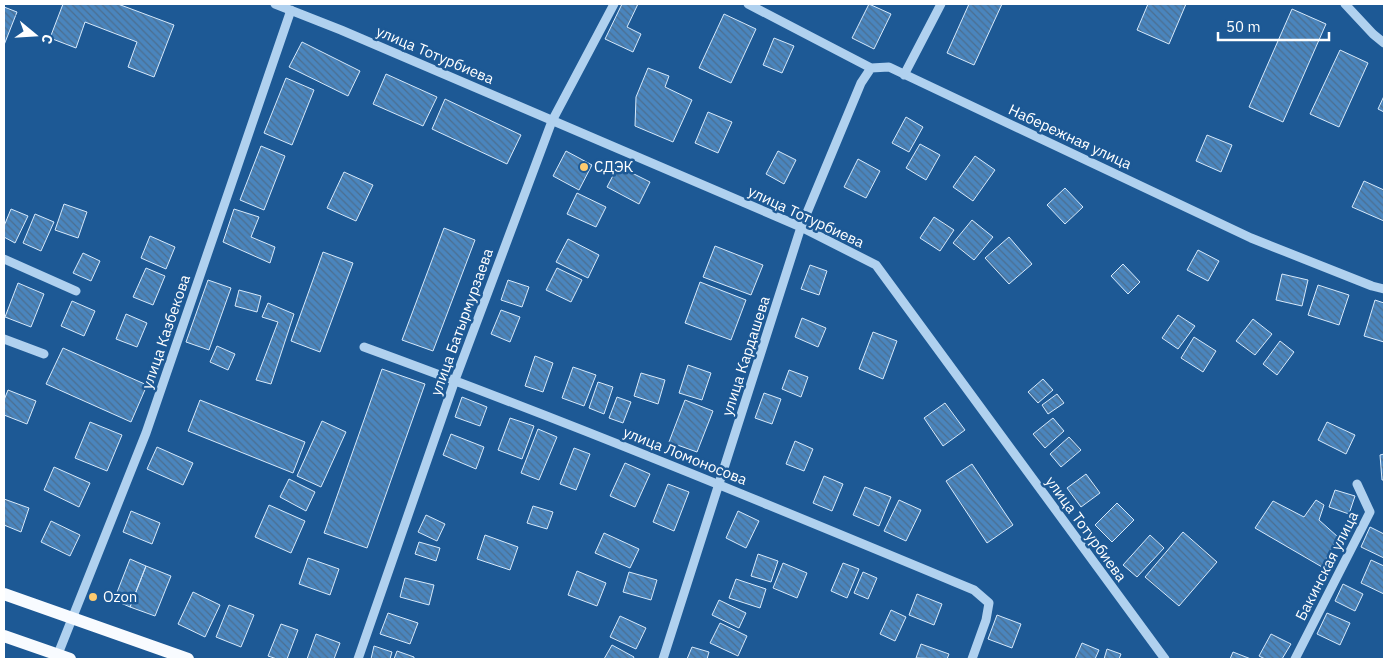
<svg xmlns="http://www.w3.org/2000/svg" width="1388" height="663" viewBox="0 0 1388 663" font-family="'IBM Plex Sans',sans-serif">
<defs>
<pattern id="building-back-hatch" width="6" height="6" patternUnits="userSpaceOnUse" patternTransform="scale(1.25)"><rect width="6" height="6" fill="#4a85bd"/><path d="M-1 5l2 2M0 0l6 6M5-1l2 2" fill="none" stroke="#4b6e90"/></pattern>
</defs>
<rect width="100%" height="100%" fill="#1d5995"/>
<path fill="url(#building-back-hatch)" stroke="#d6e9fb" d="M63 4H118L174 25 154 77 128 67 137 42 85 22 76 48 50 38Z
M622 4H638L627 27 641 34 633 52 605 39Z
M869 4 891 14 874 49 852 38Z
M969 4H1002L974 65 947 53Z
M1148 4H1186L1169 44 1137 30Z
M4 7 17 12 4 45Z
M1292 9 1326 24 1283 122 1249 107Z
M724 14 756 29 731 83 699 68Z
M774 38 794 46 782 73 763 65Z
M302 42 360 71 348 96 289 67Z
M1340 50 1368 63 1339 127 1310 114Z
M648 68 669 76 665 87 692 100 673 142 635 126 636 97Z
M386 74 437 97 423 126 373 104Z
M286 78 314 90 292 145 264 133Z
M1384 96V112L1378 109Z
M445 99 521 135 507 164 432 129Z
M708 112 732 122 718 153 695 143Z
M906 117 923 127 909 152 892 143Z
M1207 135 1232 145 1221 172 1196 161Z
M920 144 940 155 926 180 906 168Z
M261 146 285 156 264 210 240 200Z
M566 151 592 165 579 190 553 176Z
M778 151 796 160 784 184 766 174Z
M975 156 995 170 973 201 953 187Z
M858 159 880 171 866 198 844 187Z
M618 166 650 182 639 204 607 187Z
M344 172 373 185 356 221 327 208Z
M1364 181 1384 190V221L1352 207Z
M1065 188 1083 207 1065 224 1047 205Z
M577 193 606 207 596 227 567 214Z
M64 204 87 212 78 238 55 230Z
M11 209 28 216 15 243 4 237V226Z
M234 209 259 217 251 237 275 247 270 263 223 242Z
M35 214 54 222 41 251 23 243Z
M934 217 954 230 940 251 920 238Z
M972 220 993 237 974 260 953 243Z
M444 228 475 240 433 351 402 340Z
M150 236 175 247 166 269 141 258Z
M1009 237 1032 264 1009 284 985 258Z
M568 239 599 255 588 278 556 262Z
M715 246 763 265 751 295 703 277Z
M1198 250 1219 261 1208 281 1187 270Z
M323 252 353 263 320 352 291 341Z
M83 253 100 261 91 281 73 273Z
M1123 264 1140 282 1128 294 1111 276Z
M810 265 827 271 819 295 801 289Z
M146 268 165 276 153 305 133 297Z
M557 268 582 280 571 302 546 290Z
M1282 274 1308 280 1302 306 1276 300Z
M208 280 231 288 209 350 186 342Z
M508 280 529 287 522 307 501 300Z
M700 282 746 300 731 340 685 323Z
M18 283 44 294 31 327 5 317Z
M1318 285 1349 295 1339 325 1308 315Z
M239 290 261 296 257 312 235 306Z
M1375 300 1384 303V342L1364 336Z
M72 301 95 311 84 336 61 326Z
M268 303 294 314 271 384 256 380 278 322 262 317Z
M501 310 520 317 510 342 491 334Z
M126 314 147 323 137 347 116 339Z
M1178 315 1195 326 1178 349 1162 338Z
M802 318 826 328 818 347 795 337Z
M1253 319 1272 334 1255 355 1236 341Z
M873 332 897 341 883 379 859 369Z
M1194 337 1216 351 1203 372 1181 358Z
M1280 341 1294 352 1277 375 1263 364Z
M217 346 235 354 228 370 210 362Z
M63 348 147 385 131 422 46 384Z
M535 356 553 363 543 392 525 386Z
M688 365 711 373 702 400 679 393Z
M573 367 596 375 584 406 562 398Z
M382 369 425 384 367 548 324 533Z
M789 370 808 377 801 397 782 389Z
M641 373 665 380 658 404 634 396Z
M1043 379 1053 390 1038 403 1028 392Z
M598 382 613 387 604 414 589 408Z
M8 390 36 401 27 424 4 415V400Z
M764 393 781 399 772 424 755 418Z
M1057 394 1064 403 1048 414 1042 405Z
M462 397 487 407 480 426 455 417Z
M617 397 631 402 623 423 609 418Z
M200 400 305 442 293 473 188 431Z
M685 400 713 411 697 452 669 442Z
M945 403 965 430 943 446 924 418Z
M510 418 534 426 522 459 498 450Z
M1053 418 1064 431 1045 448 1033 434Z
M322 421 346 432 321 487 297 476Z
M90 422 122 435 107 471 75 458Z
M1327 422 1355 435 1346 454 1318 440Z
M538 429 557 437 539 480 521 473Z
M451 434 484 447 476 469 443 455Z
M1069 437 1081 450 1061 467 1050 454Z
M795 441 813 449 804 471 786 464Z
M157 447 193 463 183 485 147 469Z
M574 448 590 454 576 490 560 484Z
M1384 454V480H1382L1380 455Z
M625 463 650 474 635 507 610 496Z
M972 464 1013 525 987 543 946 481Z
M54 467 90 483 79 507 44 490Z
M1086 474 1100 493 1081 507 1067 488Z
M824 476 843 484 832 511 813 503Z
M289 479 315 492 306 511 280 497Z
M668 484 689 492 674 531 653 522Z
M865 487 891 497 879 526 853 515Z
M1335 490 1355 496 1349 514 1329 507Z
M4 499 29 508 21 532 4 525Z
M899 500 921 510 906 541 884 531Z
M1316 500 1324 505 1319 520 1338 537 1322 567 1255 528 1273 501 1304 517Z
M1117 503 1134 520 1112 542 1095 525Z
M269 505 305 521 291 553 255 537Z
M533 506 553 512 547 529 527 523Z
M131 511 160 523 152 544 123 532Z
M738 511 759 521 746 548 726 538Z
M426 515 445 524 437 541 418 532Z
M51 521 80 535 70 556 41 542Z
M1370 527 1384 534V558L1361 547Z
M1183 532 1217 562 1179 606 1145 577Z
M604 533 639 549 630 568 595 553Z
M485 535 518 547 510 570 477 559Z
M1150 535 1164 548 1137 577 1123 565Z
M419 542 440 548 436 561 415 554Z
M758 554 778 561 771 582 751 576Z
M308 558 339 569 330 595 299 584Z
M130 559 146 566 130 607 114 600Z
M1371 560 1384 566V594L1361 583Z
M783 563 807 573 797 598 773 588Z
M843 563 859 569 847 598 831 591Z
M146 566 171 576 155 616 130 607Z
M577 571 606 583 597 606 568 595Z
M629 572 657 580 651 600 623 592Z
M863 572 877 578 868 599 854 593Z
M405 578 434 585 429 605 400 597Z
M736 579 766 589 760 608 729 598Z
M1343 584 1363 594 1355 611 1335 601Z
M193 592 220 605 205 637 178 624Z
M917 594 942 604 934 625 909 615Z
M719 600 746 613 739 628 712 615Z
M229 605 254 615 241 647 216 637Z
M891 610 906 617 895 641 880 634Z
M388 613 418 623 410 644 380 634Z
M1327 613 1350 623 1340 645 1317 634Z
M997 615 1021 624 1012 648 988 639Z
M620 616 646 628 636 649 610 637Z
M720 623 747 636 738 656 710 643Z
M281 624 298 630 287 659H277L268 656Z
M316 634 340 643 334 659H307Z
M1271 634 1291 644 1282 659H1265L1259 656Z
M1082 643 1099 650 1095 659H1075Z
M921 644 949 654 947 659 916 658Z
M612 645 634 657 633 659H604Z
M374 646 392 652 390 659H371Z
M692 647 709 652 707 659H687Z
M1107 649 1121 654 1119 659H1104Z
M397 651 414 657V659H394Z
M1233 652 1251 659H1230Z"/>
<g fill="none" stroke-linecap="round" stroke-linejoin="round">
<path stroke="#b0d1ef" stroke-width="9" d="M275 4 341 30 801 227 876 265 1165 659
M748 4 871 68 889 67 1251 238 1372 286 1384 289
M1345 4 1373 34 1384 43
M904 75 941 4
M4 259 76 291
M4 339 44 354
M364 347C570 422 772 506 974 590L989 603 986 620 972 659
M56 659 146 433 291 10
M358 659 455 380 552 121 614 4
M663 659 801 227 861 83 871 68
M1295 659 1370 512 1357 484"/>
<path stroke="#f8fbff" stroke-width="12" d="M4 594 188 659
M4 636 70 659"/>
</g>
<g fill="#fecb6f" stroke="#1d5995" stroke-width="2">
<circle cx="584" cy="167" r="5"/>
<circle cx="93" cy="597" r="5"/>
</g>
<g text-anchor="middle" stroke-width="5" stroke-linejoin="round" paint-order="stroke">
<g font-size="15" fill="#fff" stroke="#1d5995">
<text transform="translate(435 55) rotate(23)" y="5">улица Тотурбиева</text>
<text transform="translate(1070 137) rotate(25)" y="5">Набережная улица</text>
<text transform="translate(806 217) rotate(25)" y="5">улица Тотурбиева</text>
<text transform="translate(462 322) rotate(-70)" y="5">улица Батырмурзаева</text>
<text transform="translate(166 332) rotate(-71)" y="5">улица Казбекова</text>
<text transform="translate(746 356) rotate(-72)" y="5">улица Кардашева</text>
<text transform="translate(685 456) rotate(22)" y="5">улица Ломоносова</text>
<text transform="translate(1086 529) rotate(54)" y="5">улица Тотурбиева</text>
<text transform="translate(1327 566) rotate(-63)" y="5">Бакинская улица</text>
</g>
<g font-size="15" fill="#fff" stroke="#1d5995" text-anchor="start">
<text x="594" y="172">СДЭК</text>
<text x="103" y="602">Ozon</text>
</g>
</g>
<rect width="1388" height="663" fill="none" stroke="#ffffff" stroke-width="10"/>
<g transform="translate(35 35) rotate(108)" stroke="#1d5995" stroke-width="4" paint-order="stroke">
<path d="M0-4L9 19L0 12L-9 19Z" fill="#ffffff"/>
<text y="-8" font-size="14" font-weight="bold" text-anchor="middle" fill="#ffffff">С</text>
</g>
<path d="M1218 32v8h111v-8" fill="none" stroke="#ffffff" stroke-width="2.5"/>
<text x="1226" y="32" font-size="15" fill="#ffffff" stroke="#1d5995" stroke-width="4" paint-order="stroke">50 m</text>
</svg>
